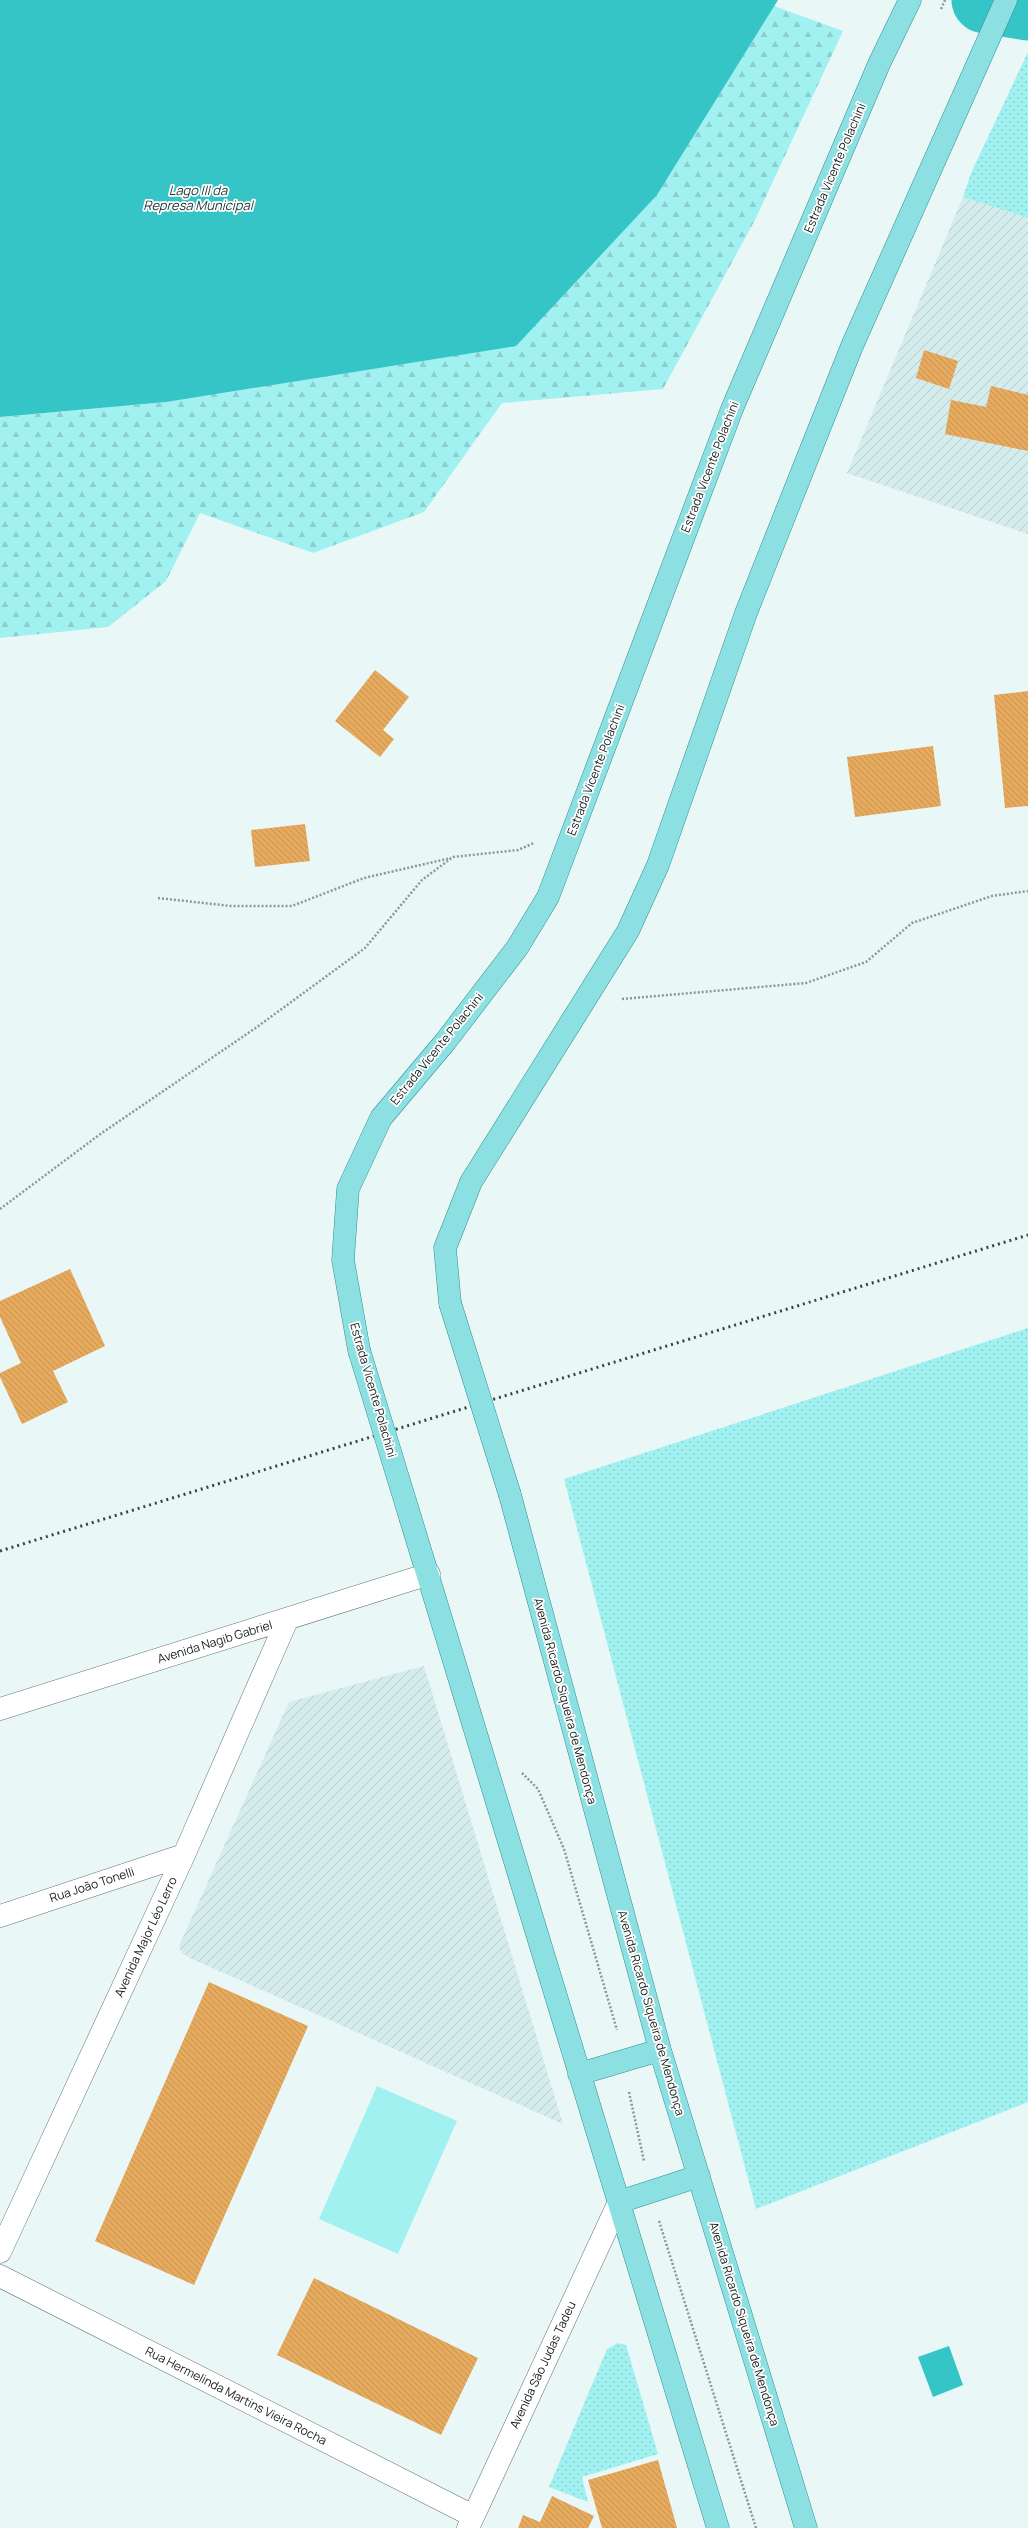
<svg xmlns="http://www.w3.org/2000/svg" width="1028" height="2528" viewBox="0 0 1028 2528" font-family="Manrope,sans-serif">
<defs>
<pattern id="industrial-furrows" width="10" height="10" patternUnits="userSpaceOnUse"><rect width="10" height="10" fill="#d4ecec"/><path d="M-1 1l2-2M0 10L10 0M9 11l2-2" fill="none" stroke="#b5caca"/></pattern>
<pattern id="grass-dots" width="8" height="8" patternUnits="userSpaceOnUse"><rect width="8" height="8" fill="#a2f1f1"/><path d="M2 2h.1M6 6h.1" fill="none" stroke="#8bcece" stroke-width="1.8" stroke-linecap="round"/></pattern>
<pattern id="forest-firs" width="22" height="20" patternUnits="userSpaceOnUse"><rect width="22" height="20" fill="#a2f1f1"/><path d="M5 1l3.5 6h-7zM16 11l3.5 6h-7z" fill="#8bcece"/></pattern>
<pattern id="building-back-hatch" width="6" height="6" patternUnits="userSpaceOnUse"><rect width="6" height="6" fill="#e6aa5f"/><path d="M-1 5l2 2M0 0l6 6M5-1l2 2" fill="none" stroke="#c59252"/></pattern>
</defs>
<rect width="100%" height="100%" fill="#e9f7f7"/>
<path fill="url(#industrial-furrows)" d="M963 197 1028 218V534L847 473Z
M424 1666 563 2124 190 1958 182 1953 179 1946 289 1702Z"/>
<path fill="url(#grass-dots)" d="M1028 52V218L963 197 971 173Z
M1028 1328V2102L756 2209 564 1479Z
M618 2343 626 2345 658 2454 582 2477 588 2502 549 2487 607 2349Z"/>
<path fill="url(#forest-firs)" d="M774 6 843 31 756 218 663 389 502 403 424 512 313 553 200 513 166 581 108 627 0 638V417L166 402 657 195Z"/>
<path fill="#a2f1f1" d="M377 2086 457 2121 398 2254 319 2219Z"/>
<path fill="#36c5c6" d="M0 0H778L657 195 516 346 166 402 0 417Z
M949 2346 963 2385 933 2397 918 2357Z"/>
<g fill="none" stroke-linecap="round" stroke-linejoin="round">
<path stroke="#36c5c6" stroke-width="67" d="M985 0 1028 7"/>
</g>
<path fill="url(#building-back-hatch)" d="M924 350 958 361 949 389 916 378Z
M991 386 1028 395V451L945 434 951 400 986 407Z
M375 670 409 697 383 730 394 739 380 757 335 721Z
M1028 691V806L1005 808 994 695Z
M933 746 941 806 855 817 847 757Z
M305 824 310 861 255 867 251 830Z
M70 1269 105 1346 53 1371 68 1402 22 1424 0 1377V1373L21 1363 0 1317V1301Z
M209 1982 308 2026 194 2285 95 2241Z
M314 2278 478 2358 441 2435 277 2355Z
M658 2460 677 2528H602L588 2480Z
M552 2496 594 2516 588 2528H518L523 2515 540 2522Z"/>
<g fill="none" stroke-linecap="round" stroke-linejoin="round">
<g stroke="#667272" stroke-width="23">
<path id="minor" d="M0 1709 429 1574
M0 1916 184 1855
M0 2252 184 1855 287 1620
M0 2276 473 2516
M468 2528 619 2202"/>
</g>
<g stroke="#328e90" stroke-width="23">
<path id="major" d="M450 1303 445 1248 471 1182 628 931 658 865 746 613 852 346 1006 0
M359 1350 343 1260 348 1189 381 1118 445 1042 517 948 548 897 732 409 879 64 910 0
M510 1495 660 2050 806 2528
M411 1520 718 2528
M579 2074 660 2050
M619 2202 699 2176"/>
</g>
<path stroke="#8d9797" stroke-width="2.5" stroke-dasharray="2 2" stroke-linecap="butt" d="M941 9 945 0
M158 898 231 906H292L364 878 451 858
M622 999 806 983 866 962 912 923 992 896 1028 891
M0 1209 99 1135 257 1027 365 948 422 880 453 857 518 850 534 843
M522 1773 538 1789 564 1849 617 2030
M629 2092 644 2161
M659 2221 756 2528"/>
<use href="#minor" stroke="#fff" stroke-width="22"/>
<use href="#major" stroke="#8de0e2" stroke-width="22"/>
<path stroke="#3c4242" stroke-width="3" stroke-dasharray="2 4" stroke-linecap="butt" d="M0 1551 1028 1235"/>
<g stroke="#328e90" stroke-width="23" stroke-linecap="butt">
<path id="major-bridge" d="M450 1303 510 1495
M359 1350 411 1520"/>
</g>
<use href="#major-bridge" stroke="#8de0e2" stroke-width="22"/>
</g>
<g text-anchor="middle" stroke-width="3.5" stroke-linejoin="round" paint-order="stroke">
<g font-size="12" fill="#171c1c" stroke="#fff">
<text transform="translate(835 168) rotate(-67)" y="4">Estrada Vicente Polachini</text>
<text transform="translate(710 467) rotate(-69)" y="4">Estrada Vicente Polachini</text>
<text transform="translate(596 770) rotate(-69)" y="4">Estrada Vicente Polachini</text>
<text transform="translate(437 1049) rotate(-51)" y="4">Estrada Vicente Polachini</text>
<text transform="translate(373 1390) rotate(74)" y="4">Estrada Vicente Polachini</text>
<text transform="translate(215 1642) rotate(-17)" y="4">Avenida Nagib Gabriel</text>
<text transform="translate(565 1701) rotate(75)" y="4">Avenida Ricardo Siqueira de Mendonça</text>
<text transform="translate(92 1885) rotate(-18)" y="4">Rua João Tonelli</text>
<text transform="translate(146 1937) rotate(-65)" y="4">Avenida Major Léo Lerro</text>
<text transform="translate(651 2013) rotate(74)" y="4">Avenida Ricardo Siqueira de Mendonça</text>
<text transform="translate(744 2324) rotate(73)" y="4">Avenida Ricardo Siqueira de Mendonça</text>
<text transform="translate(543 2365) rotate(-65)" y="4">Avenida São Judas Tadeu</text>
<text transform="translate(236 2396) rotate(27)" y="4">Rua Hermelinda Martins Vieira Rocha</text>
</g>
<g font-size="13" font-style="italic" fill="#1d3434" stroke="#fff">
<text x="198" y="195">Lago III da<tspan x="198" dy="15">Represa Municipal</tspan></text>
</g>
</g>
</svg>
